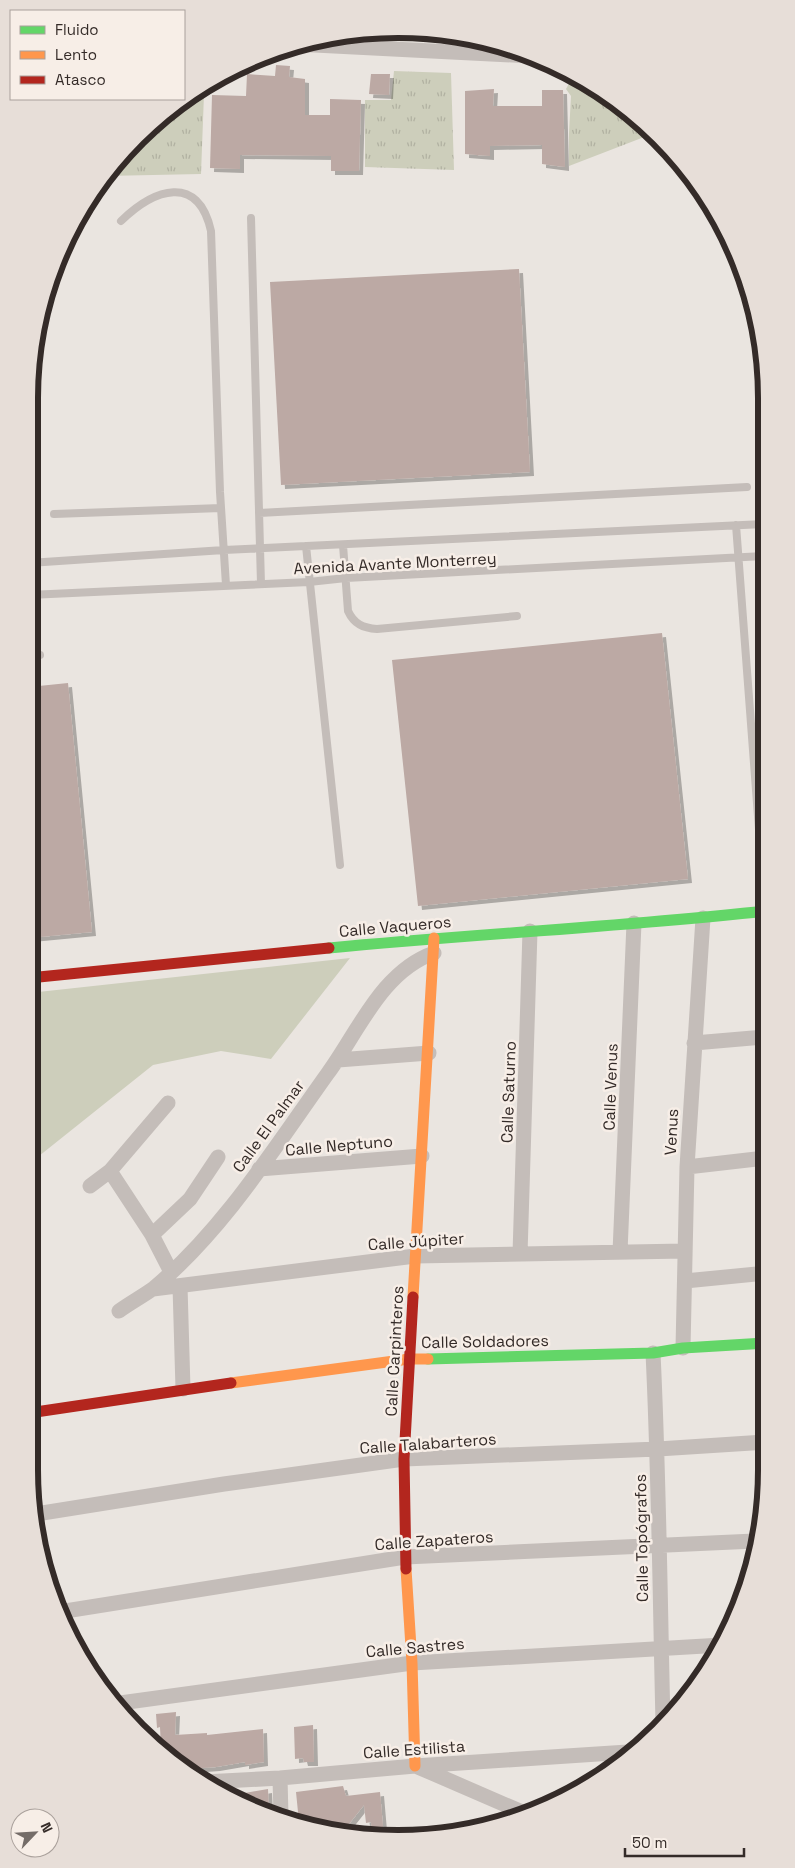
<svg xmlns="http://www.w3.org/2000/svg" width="795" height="1868" viewBox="0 0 795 1868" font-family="'Space Grotesk',sans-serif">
<defs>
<pattern id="park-tufts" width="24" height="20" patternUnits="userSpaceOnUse" patternTransform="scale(1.25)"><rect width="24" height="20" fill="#cdcebb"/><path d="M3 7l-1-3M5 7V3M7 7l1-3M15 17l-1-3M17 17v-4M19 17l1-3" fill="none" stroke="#b1b1a1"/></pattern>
<filter id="shadow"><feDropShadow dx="4" dy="4" stdDeviation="0" flood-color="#0004"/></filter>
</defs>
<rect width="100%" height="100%" fill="#eae5e0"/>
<path fill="#cdcebb" d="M350 958 271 1059 221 1051 153 1065 29 1164V993Z"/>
<path fill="url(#park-tufts)" d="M394 71 451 73 454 170 365 167V100H391Z
M573 76 603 91 652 134 569 166V133L571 96 566 89Z
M204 94 201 174 105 176 120 154 148 129 178 112Z"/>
<path fill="#bca9a4" filter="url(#shadow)" d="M276 65 290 66 289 77 305 79V115H330V99L361 100 359 171H331V156L240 155V169L210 168 212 95 246 96 247 74 275 76Z
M371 74H390L389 95 369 94Z
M494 89 493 106H542V90H563L565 167 542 164V145L490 146V156L465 154V91Z
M519 269 530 472 281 485 270 282Z
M662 633 688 879 418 906 392 660Z
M68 683 92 932 29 938V687Z
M176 1712 175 1735 207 1733V1735L263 1729 264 1762 245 1765V1762L216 1767 188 1769 161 1747 160 1727 157 1728 156 1714Z
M313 1725 314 1762H304L303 1758 295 1759 294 1727Z
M343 1786 346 1796 380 1792 384 1838 372 1834 371 1822 366 1823 364 1805 341 1834 326 1832 299 1822 296 1792Z
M268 1789 269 1811 228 1796Z"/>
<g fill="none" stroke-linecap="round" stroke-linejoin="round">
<path stroke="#c4bdb9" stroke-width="8" d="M251 218 261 584
M121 221C154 189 198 173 211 231L220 492 226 585
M259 513 747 487
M54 514 221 508
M736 525 760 843
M343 545 348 611C354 624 363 628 377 629L517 616
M306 546 340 865
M29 563 224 550 764 524
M29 595 309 582 346 578 764 556
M29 657 40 655"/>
<path stroke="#c4bdb9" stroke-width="15" d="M295 44 532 56
M694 1043 765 1037
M338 1060 429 1053
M687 1167 765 1158
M259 1169 422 1156
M110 1171 152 1235 171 1272
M90 1186 110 1171 168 1103
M152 1235 190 1199 218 1157
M620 1252 634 923
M520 1254 530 931
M685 1281 766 1273
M180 1286 183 1389
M153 1289 415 1256 684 1251
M119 1311C130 1303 143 1296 154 1288 224 1229 275 1147 328 1073 358 1032 382 971 434 953
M683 1348 687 1167 703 918
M653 1353C659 1476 660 1600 663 1723
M36 1514 224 1484 404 1459 658 1449 766 1442
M59 1612 405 1557 755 1541
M113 1704 412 1663 722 1645
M418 1767 522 1812
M280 1778 281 1816
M204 1782 280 1778 415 1766 628 1752"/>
<path stroke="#63d668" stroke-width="11" d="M329 948C474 934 620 927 765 911
M428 1359 653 1353 683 1348 766 1343"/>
<path stroke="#ff974d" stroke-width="11" d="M413 1297 434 938
M231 1383 409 1359H428
M406 1569 412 1663 415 1766"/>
<path stroke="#b3261e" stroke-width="11" d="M29 978 329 948
M29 1413 231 1383
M406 1569 404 1459 413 1297"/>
</g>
<g text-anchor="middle" stroke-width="5" stroke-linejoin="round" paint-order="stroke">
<g font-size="16" fill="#342b28" stroke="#f7eee7">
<text transform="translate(395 563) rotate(-3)" y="6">Avenida Avante Monterrey</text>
<text transform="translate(395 926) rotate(-5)" y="6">Calle Vaqueros</text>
<text transform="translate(610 1087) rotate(-88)" y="6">Calle Venus</text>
<text transform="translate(508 1092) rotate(-88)" y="6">Calle Saturno</text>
<text transform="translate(268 1126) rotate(-54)" y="6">Calle El Palmar</text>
<text transform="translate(671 1132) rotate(-87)" y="6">Venus</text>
<text transform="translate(339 1145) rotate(-5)" y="6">Calle Neptuno</text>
<text transform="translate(416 1241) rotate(-4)" y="6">Calle Júpiter</text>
<text transform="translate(485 1341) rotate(-1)" y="6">Calle Soldadores</text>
<text transform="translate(394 1351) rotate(-87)" y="6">Calle Carpinteros</text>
<text transform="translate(428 1443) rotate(-4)" y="6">Calle Talabarteros</text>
<text transform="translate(641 1538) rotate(-91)" y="6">Calle Topógrafos</text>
<text transform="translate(434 1540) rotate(-4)" y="6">Calle Zapateros</text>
<text transform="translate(415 1647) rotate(-5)" y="6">Calle Sastres</text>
<text transform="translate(414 1749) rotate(-4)" y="6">Calle Estilista</text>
</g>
</g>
<path d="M0 0H795V1868H0ZM398 38H398A360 360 0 0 1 758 398V1470A360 360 0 0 1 398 1830H398A360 360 0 0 1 38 1470V398A360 360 0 0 1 398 38Z" fill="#e7ded8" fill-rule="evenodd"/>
<path fill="none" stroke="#342b28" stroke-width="6" d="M398 38H398A360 360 0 0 1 758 398V1470A360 360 0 0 1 398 1830H398A360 360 0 0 1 38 1470V398A360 360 0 0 1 398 38Z"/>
<rect x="10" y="10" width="175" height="90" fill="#f7eee7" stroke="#a9a09b"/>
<rect x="20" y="26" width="25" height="8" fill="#63d668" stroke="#a9a09b"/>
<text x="55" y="35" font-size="15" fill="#342b28">Fluido</text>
<rect x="20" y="51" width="25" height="8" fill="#ff974d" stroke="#a9a09b"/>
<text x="55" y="60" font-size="15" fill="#342b28">Lento</text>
<rect x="20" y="76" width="25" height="8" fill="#b3261e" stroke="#a9a09b"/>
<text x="55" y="85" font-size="15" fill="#342b28">Atasco</text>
<g transform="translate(35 1833) rotate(65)"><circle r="24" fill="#f7eee7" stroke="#a9a09b"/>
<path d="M0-4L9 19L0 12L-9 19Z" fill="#746c68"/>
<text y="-8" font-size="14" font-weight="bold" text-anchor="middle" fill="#342b28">N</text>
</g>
<path d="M625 1848v8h119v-8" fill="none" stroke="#342b28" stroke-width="2.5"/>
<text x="632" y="1848" font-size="15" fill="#342b28" stroke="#f7eee7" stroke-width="4" paint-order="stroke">50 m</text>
</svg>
